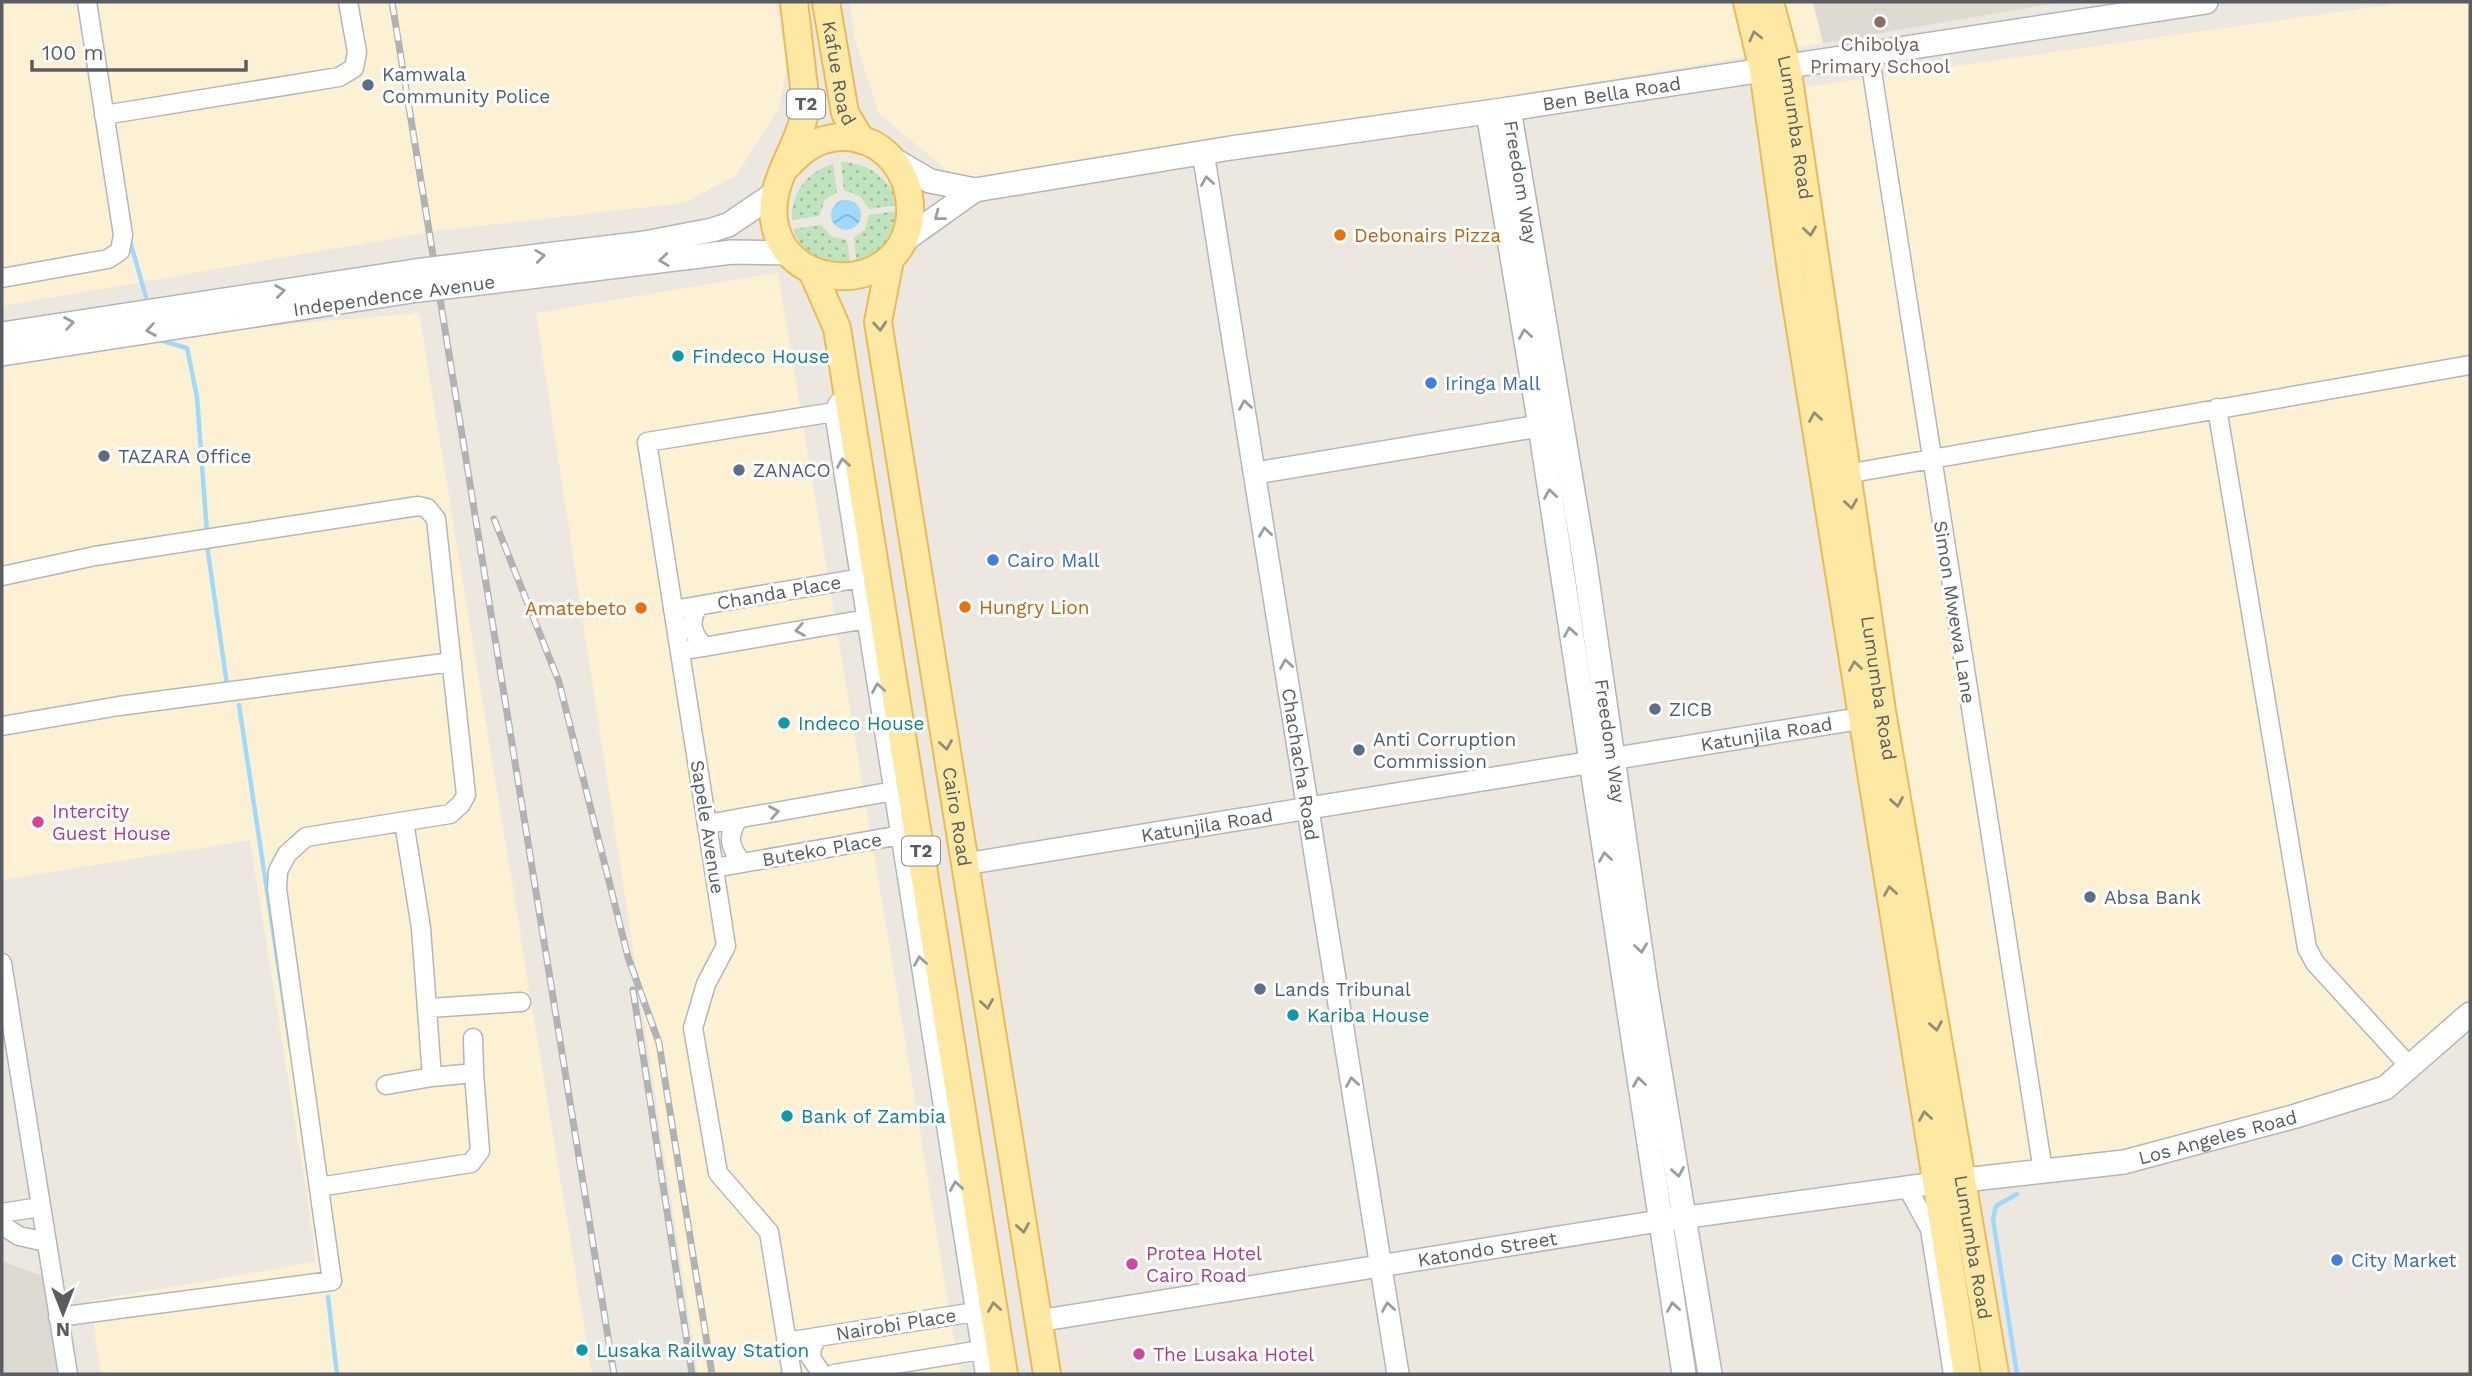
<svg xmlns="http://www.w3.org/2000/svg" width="2472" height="1376" viewBox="0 0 2472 1376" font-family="'Work Sans',sans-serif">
<defs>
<pattern id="grass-dots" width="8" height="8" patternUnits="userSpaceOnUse" patternTransform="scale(1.75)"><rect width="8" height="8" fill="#bfe3bc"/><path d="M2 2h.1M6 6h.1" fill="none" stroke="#9ebb9c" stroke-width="1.8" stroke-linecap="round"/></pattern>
<pattern id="water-waves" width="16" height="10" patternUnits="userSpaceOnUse" patternTransform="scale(1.75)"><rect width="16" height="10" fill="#9fdafd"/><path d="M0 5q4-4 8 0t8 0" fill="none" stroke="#85b4d0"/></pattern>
</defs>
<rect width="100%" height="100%" fill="#ece8e0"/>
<path fill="#fdf1d4" d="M2 2H776L787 65 779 109 735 176 684 203 442 230 2 306Z
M850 2H1813L1823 43 971 190 879 114 855 40Z
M2409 2H2470V1011L2388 1085 2133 1159 1966 1178 1806 87Z
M778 273 960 1374H698L536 313Z
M419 313 592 1374H101L90 1301 315 1262 313 1235 250 840 2 880V349Z"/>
<path fill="#dedad1" d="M1813 2H2061L1823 43Z
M2 1261 45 1277 61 1374H2Z"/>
<path fill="url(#grass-dots)" d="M841 162C870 163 889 178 898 205L869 209 860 196 844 190Z
M833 164 837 192 825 200 819 216 792 220C791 192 807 172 833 164Z
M898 211C898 241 880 252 857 267L854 238 865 230 869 215Z
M821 225 832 237 847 240 851 268C824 260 804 258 793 229Z"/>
<path fill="url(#water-waves)" d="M831 215a15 15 0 1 1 30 0a15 15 0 1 1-30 0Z"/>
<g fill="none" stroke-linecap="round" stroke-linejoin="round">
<path stroke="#9fdafd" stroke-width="4.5" d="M130 241 146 297
M159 340 187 348 197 397 207 533
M207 545 227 685
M239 705 291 1050
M2017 1194 1996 1206 1993 1219 2017 1374
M328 1297 337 1374"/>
<g stroke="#b3b7bb" stroke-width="21">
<path id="minor" d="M1869 52 2043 1171
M104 115 339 77 354 68 357 52 348 2
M2 278 108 259 120 251 123 235 87 2
M838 403 834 412 985 1374
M2217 408 2307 948 2315 963 2411 1068
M1846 474 2470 365
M2 576 95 556 418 506 427 508 436 519 466 795 461 804 450 814 306 837 287 854 278 871 277 889 332 1281 58 1317
M698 606C689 622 691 634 705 647
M673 610 861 578
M680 651 867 619
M2 726 119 706 452 662
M738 819C727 836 729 848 743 863
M707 824 894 791
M714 868 901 835
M2 963 68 1374
M429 1008 521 1002
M473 1038 474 1073
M386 1085 432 1077
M319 1187 471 1163 480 1151 474 1073 432 1077 421 928 404 822
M1907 1187 1930 1229 1953 1374
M2 1213 40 1207
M2 1225 19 1236 46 1242
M818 1337 812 1347 811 1358 822 1374
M786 1342 975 1312
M792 1374 769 1232 718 1173 693 1028 706 984 726 946 647 442 834 412
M834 1374 981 1350"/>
</g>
<g stroke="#b3b7bb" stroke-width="24">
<g id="tertiary">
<path id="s1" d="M1203 152 1398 1374"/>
<path d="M1256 473 1557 423"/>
<path id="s2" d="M965 864 1863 718"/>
<path id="s3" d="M1038 1321 1659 1221 1936 1183"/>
</g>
</g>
<g stroke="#b2b6bb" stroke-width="26">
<g id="secondary">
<path id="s4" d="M1509 109 1584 557 1646 987 1710 1374"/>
<path d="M1488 112 1540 426 1684 1374"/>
<path id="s5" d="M891 158 930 181 975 190 1231 148 1509 109 2206 2"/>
<path d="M902 242 975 190"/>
<path d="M472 264 645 243 712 230 728 225 774 194"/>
<path d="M472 284 732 252 789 253"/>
<path d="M2 334 415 271"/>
<path d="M2 354 418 290"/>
<path id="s6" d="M1946 1182 2124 1162 2296 1116 2385 1088 2470 1014"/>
</g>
</g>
<g stroke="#edba57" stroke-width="30">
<g id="primary">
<path id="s7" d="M826 2 845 113 861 140"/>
<path d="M1747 2 1763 70 1792 278 1967 1374"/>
<path id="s8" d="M1770 2 1787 66 1882 711 1995 1374"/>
<path d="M785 168C795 158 805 147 818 142 873 121 918 170 909 223 896 296 784 293 774 220 768 179 803 144 806 104L794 2"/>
<path id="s9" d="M890 260 878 322 1047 1374"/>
<path d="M812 271 837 328 1004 1374"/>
</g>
</g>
<use href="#minor" stroke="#fff" stroke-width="18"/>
<use href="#tertiary" stroke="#fff" stroke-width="21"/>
<use href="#secondary" stroke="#fff" stroke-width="23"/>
<use href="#primary" stroke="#fde9a4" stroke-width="26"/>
<g stroke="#b1b2b2" stroke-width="7">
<path id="rail" d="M392 2 614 1374
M494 519 559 682 628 957 659 1043 712 1374
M633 990 692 1374"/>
</g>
<use href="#rail" stroke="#fff" stroke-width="4.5" stroke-dasharray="13" stroke-linecap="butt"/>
<g stroke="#b2b6bb" stroke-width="26" stroke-linecap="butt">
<path id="secondary-bridge" d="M415 271 472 264
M418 290 472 284"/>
</g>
<use href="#secondary-bridge" stroke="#fff" stroke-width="23"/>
</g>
<defs><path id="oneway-chevron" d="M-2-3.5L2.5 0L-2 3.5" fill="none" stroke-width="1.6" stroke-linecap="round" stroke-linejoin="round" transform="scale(1.75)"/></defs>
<g stroke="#928e78">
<use href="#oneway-chevron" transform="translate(1755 36) rotate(-103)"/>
<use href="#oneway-chevron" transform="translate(1810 231) rotate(82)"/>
<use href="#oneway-chevron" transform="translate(880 326) rotate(85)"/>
<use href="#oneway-chevron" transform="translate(1815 417) rotate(-99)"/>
<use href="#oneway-chevron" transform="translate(1851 504) rotate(81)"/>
<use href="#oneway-chevron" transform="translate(1855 666) rotate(-99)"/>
<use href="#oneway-chevron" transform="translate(946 745) rotate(81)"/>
<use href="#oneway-chevron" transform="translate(1897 802) rotate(80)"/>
<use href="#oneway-chevron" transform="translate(1890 891) rotate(-99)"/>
<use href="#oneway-chevron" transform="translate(987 1004) rotate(81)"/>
<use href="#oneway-chevron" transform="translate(1936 1026) rotate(80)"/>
<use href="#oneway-chevron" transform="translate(1925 1116) rotate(-99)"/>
<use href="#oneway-chevron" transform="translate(1023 1228) rotate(81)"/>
<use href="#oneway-chevron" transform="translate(994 1307) rotate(-99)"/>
</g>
<g stroke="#9b9ea0">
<use href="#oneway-chevron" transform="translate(1207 181) rotate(-99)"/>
<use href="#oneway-chevron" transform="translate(939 216) rotate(142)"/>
<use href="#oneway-chevron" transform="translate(540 256) rotate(-7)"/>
<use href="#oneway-chevron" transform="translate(664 260) rotate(173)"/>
<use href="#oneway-chevron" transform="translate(280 291) rotate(-8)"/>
<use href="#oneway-chevron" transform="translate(69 323) rotate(-9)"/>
<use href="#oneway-chevron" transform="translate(151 330) rotate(171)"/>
<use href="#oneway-chevron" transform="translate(1525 334) rotate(-99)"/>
<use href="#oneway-chevron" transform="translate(1245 405) rotate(-99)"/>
<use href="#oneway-chevron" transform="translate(843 463) rotate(-99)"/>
<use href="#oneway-chevron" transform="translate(1550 494) rotate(-99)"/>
<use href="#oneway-chevron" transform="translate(1265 532) rotate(-98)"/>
<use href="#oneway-chevron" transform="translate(800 630) rotate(170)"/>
<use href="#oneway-chevron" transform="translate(1570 632) rotate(-99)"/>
<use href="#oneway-chevron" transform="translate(1286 664) rotate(-99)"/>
<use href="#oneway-chevron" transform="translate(878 688) rotate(-99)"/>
<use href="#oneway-chevron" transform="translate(774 812) rotate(-10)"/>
<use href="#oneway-chevron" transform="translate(1605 857) rotate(-99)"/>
<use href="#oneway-chevron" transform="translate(1641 948) rotate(82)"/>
<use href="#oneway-chevron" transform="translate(920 961) rotate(-99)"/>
<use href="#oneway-chevron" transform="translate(1352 1082) rotate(-99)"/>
<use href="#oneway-chevron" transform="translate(1639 1082) rotate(-98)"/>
<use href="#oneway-chevron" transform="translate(1678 1172) rotate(80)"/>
<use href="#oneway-chevron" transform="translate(956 1186) rotate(-99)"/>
<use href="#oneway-chevron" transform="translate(1388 1307) rotate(-99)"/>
<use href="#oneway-chevron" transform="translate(1673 1307) rotate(-99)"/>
</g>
<circle fill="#8d6e63" stroke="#fff" stroke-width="2.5" cx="1880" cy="22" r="7"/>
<g fill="#5c6f8a" stroke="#fff" stroke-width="2.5">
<circle cx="368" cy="85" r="7"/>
<circle cx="104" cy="456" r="7"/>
<circle cx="739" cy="470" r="7"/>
<circle cx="1655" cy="709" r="7"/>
<circle cx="1359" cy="750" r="7"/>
<circle cx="2090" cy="897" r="7"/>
<circle cx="1260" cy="989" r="7"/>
</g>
<g fill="#e8710a" stroke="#fff" stroke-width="2.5">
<circle cx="1340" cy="235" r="7"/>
<circle cx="965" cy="607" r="7"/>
<circle cx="641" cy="608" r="7"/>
</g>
<g fill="#0f9aa8" stroke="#fff" stroke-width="2.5">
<circle cx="678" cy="356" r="7"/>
<circle cx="784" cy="723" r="7"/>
<circle cx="1293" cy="1015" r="7"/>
<circle cx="787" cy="1116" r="7"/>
<circle cx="582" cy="1350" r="7"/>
</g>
<g fill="#3f7fe0" stroke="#fff" stroke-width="2.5">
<circle cx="1431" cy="383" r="7"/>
<circle cx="993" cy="560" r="7"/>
<circle cx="2337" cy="1260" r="7"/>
</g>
<g fill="#d1479c" stroke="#fff" stroke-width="2.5">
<circle cx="38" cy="822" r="7"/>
<circle cx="1132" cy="1264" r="7"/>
<circle cx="1139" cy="1354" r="7"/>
</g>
<g text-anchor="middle" stroke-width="6" stroke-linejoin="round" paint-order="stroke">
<g fill="#fff" stroke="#8b8e90" stroke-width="2">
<rect x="787" y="89.5" width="38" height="29" rx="5"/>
<rect x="902" y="836.5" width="38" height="29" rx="5"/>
</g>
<g font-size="18" font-weight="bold" fill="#595d61">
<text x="806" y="110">T2</text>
<text x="921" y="857">T2</text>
</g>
<g font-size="19" fill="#785e54" stroke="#fff">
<text x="1880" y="51">Chibolya<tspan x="1880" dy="22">Primary School</tspan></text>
</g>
<g font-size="19" fill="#595d61" stroke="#fff">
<text dy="7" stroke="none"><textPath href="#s7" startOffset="72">Kafue Road</textPath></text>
<text dy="7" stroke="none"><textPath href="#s5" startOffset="735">Ben Bella Road</textPath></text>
<text dy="7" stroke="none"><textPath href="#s8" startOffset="128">Lumumba Road</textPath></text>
<text dy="7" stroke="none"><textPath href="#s4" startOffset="74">Freedom Way</textPath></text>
<text transform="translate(394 295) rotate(-8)" y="7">Independence Avenue</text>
<text transform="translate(779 592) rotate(-10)" y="7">Chanda Place</text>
<text transform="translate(1955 612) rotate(81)" y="7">Simon Mwewa Lane</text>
<text dy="7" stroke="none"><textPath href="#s8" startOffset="695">Lumumba Road</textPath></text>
<text dy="7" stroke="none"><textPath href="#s2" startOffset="812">Katunjila Road</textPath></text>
<text dy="7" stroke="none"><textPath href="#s4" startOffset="640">Freedom Way</textPath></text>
<text dy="7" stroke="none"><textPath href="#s1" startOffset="620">Chachacha Road</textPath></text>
<text dy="7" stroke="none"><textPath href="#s9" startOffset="564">Cairo Road</textPath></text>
<text dy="7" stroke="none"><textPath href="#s2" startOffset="245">Katunjila Road</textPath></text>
<text transform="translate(708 827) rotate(81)" y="7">Sapele Avenue</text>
<text transform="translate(822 849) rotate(-10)" y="7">Buteko Place</text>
<text dy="7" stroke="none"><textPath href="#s6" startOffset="276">Los Angeles Road</textPath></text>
<text dy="7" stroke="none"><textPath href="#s8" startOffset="1262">Lumumba Road</textPath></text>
<text dy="7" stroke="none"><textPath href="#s3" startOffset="455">Katondo Street</textPath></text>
<text transform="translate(896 1324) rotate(-9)" y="7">Nairobi Place</text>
</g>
<g font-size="19" fill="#4e5e75" stroke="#fff" text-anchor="start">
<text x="382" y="81">Kamwala<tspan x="382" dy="22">Community Police</tspan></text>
<text x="118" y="463">TAZARA Office</text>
<text x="753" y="477">ZANACO</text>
<text x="1669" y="716">ZICB</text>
<text x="1373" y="746">Anti Corruption<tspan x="1373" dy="22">Commission</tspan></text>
<text x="2104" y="904">Absa Bank</text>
<text x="1274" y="996">Lands Tribunal</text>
</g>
<g font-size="19" fill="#c56008" stroke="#fff" text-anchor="start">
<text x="1354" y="242">Debonairs Pizza</text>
<text x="979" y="614">Hungry Lion</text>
<text x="627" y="615" text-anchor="end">Amatebeto</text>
</g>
<g font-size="19" fill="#0d838f" stroke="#fff" text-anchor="start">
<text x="692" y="363">Findeco House</text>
<text x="798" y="730">Indeco House</text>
<text x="1307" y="1022">Kariba House</text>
<text x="801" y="1123">Bank of Zambia</text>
<text x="596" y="1357">Lusaka Railway Station</text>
</g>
<g font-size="19" fill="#366cbe" stroke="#fff" text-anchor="start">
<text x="1445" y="390">Iringa Mall</text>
<text x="1007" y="567">Cairo Mall</text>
<text x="2351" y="1267">City Market</text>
</g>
<g font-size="19" fill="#b23c85" stroke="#fff" text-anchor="start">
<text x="52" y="818">Intercity<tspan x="52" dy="22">Guest House</tspan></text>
<text x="1146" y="1260">Protea Hotel<tspan x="1146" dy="22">Cairo Road</tspan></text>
<text x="1153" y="1361">The Lusaka Hotel</text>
</g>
</g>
<rect width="2472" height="1376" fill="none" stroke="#595d61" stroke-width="7"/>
<g transform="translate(63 1313) rotate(180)" stroke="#ffffff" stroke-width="5" paint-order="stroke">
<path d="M0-5L12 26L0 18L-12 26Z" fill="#595d61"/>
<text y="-10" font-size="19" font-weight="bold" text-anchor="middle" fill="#595d61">N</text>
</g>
<path d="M32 60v10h214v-10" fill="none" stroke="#595d61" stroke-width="3.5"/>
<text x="42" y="60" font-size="21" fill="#595d61" stroke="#ffffff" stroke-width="5" paint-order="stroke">100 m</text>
</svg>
